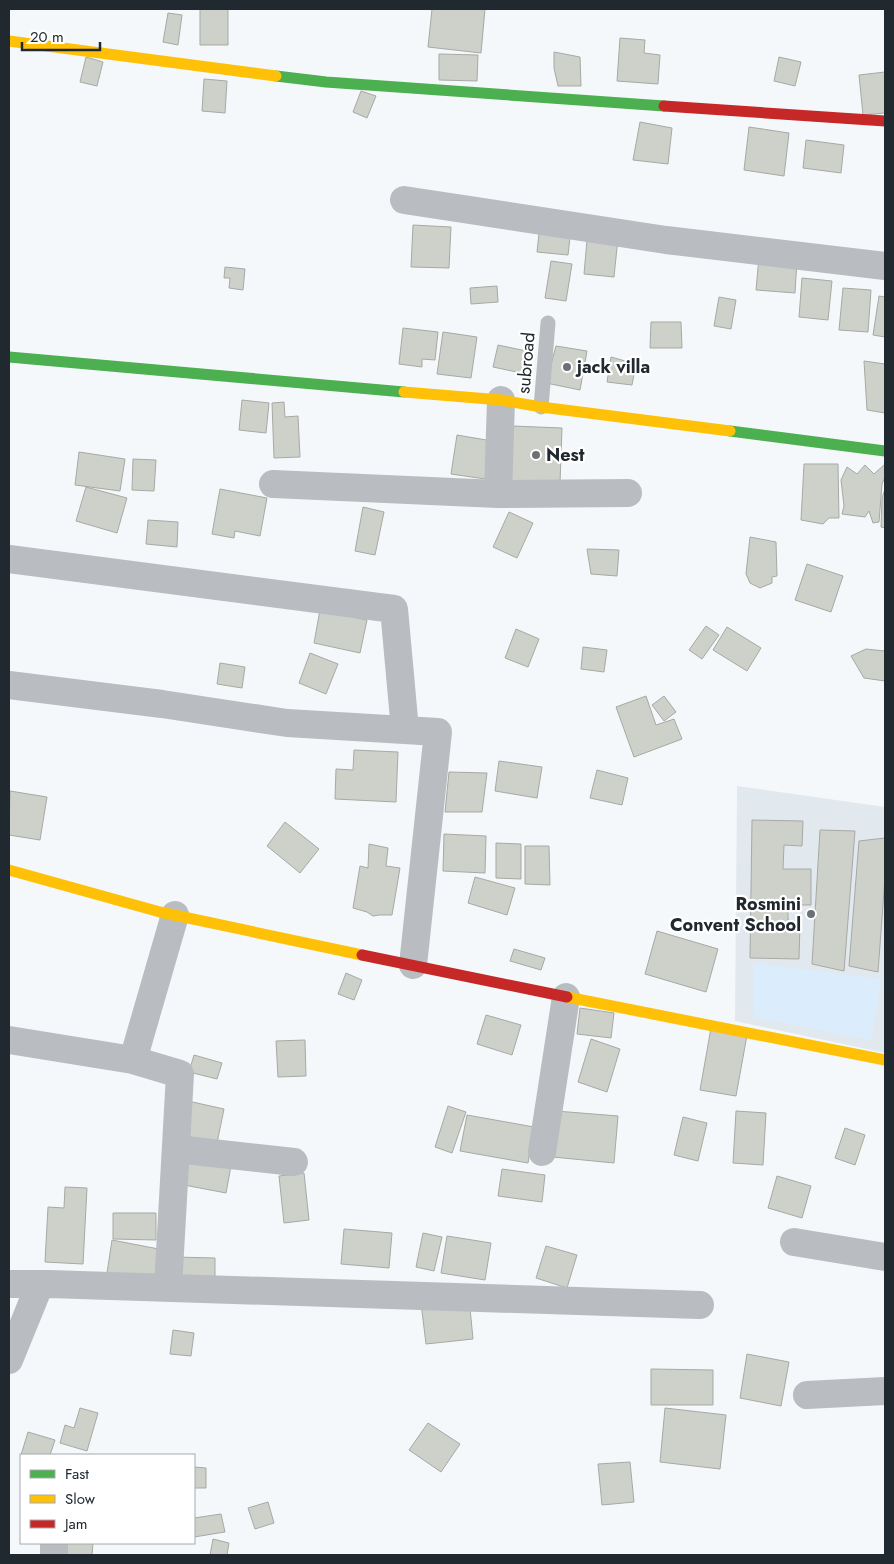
<svg xmlns="http://www.w3.org/2000/svg" width="894" height="1564" viewBox="0 0 894 1564" font-family="Jost,sans-serif">
<rect width="100%" height="100%" fill="#f5f8fa"/>
<path fill="#e1e9ef" d="M737 786 885 807V1053L735 1021Z"/>
<path fill="#dbedfc" d="M753 963 881 979 871 1040 754 1017Z"/>
<path fill="#ced0ca" stroke="#a7a9a5" d="M200 9H228V45H200Z
M432 9H485L481 53 428 47Z
M168 13 182 15 178 45 163 42Z
M620 38 645 40 644 53 660 55 658 84 617 81Z
M554 52 580 57 581 86H558L554 68Z
M439 54 478 55 477 81 439 80Z
M86 57 103 62 97 86 80 82Z
M779 57 801 62 795 86 774 81Z
M885 72V113L863 115 859 75Z
M204 79 227 81 225 113 202 111Z
M361 91 376 96 367 118 353 112Z
M640 122 672 128 668 164 633 160Z
M749 127 789 133 784 176 744 170Z
M806 140 844 145 841 173 803 168Z
M413 225 451 227 449 268 411 267Z
M539 234 570 237 568 255 537 252Z
M618 238 614 277 584 274 587 240Z
M759 257 797 260 795 293 756 290Z
M551 261 572 264 566 301 545 298Z
M225 267 245 269 243 290 229 288 230 278H224Z
M802 278 832 281 828 320 799 317Z
M497 286 498 302 471 304 470 288Z
M843 288 871 290 868 332 839 330Z
M879 296 885 297V337L873 335Z
M719 297 736 300 731 329 714 326Z
M651 322H681L682 348H650Z
M403 328 438 332 435 360 422 359V367L399 364Z
M443 332 477 337 471 378 437 374Z
M498 345 531 352 526 374 493 367Z
M556 346 587 351 580 390 546 383Z
M611 357 636 364 632 385 607 382Z
M864 361 885 364V413L867 410Z
M242 400 269 403 266 433 239 430Z
M284 402 285 417 298 416 300 457 274 458 272 403Z
M513 426 562 428 560 483 511 481Z
M457 435 498 442 492 480 451 474Z
M79 452 125 459 120 491 75 485Z
M133 459 156 460 154 491 132 490Z
M804 464H838L839 518H829L823 524 801 520Z
M885 464V477L882 484 879 522 873 523 869 511 865 517 842 514 844 506 841 480 847 467 857 474 865 465 874 474Z
M86 487 127 498 117 533 76 521Z
M220 489 267 498 260 536 235 531 234 538 212 534Z
M885 489V528L881 527 882 498Z
M363 507 384 512 375 555 355 551Z
M509 512 533 523 517 558 493 547Z
M148 520 178 522 177 547 146 544Z
M750 537 776 542 777 576 772 577V583L760 588 750 583 746 574Z
M587 549 619 550 617 576 591 574Z
M807 564 843 576 831 612 795 600Z
M320 610 367 620 360 653 314 643Z
M706 626 719 635 702 659 689 650Z
M727 627 761 648 747 671 713 650Z
M516 629 539 639 528 667 505 658Z
M583 647 607 650 604 672 581 669Z
M866 649 885 651V681L864 678 851 656Z
M310 653 338 664 326 694 299 683Z
M220 663 245 667 242 688 217 684Z
M646 696 656 725 674 719 682 739 634 757 616 707Z
M664 696 676 712 664 721 652 705Z
M354 750 398 752 396 802 335 799 336 769 353 770Z
M499 761 542 767 537 798 495 791Z
M597 770 628 778 622 805 590 798Z
M449 772 487 773 482 812H445Z
M10 791 47 797 40 840 9 835Z
M752 820 803 821 802 846 784 845 783 869H811V905H788V920L800 922 799 959 750 958Z
M285 822 319 849 300 873 267 846Z
M820 830 855 831 844 971 812 964Z
M444 834 486 836 485 873 443 871Z
M885 838V878L878 972 849 966 859 841Z
M496 843 521 844V879L496 878Z
M369 844 388 848 386 866 400 868 392 915H379L373 916 367 912 353 908 360 866 368 868Z
M525 846H549L550 885 525 884Z
M475 877 515 888 507 915 468 903Z
M657 931 718 949 706 992 645 974Z
M514 949 545 958 541 970 510 961Z
M346 973 362 980 354 1000 338 994Z
M580 1008 614 1013 611 1038 577 1034Z
M486 1015 521 1025 512 1055 477 1044Z
M711 1028 747 1035 736 1096 700 1090Z
M591 1039 620 1049 607 1092 578 1082Z
M305 1040 306 1076 278 1077 276 1041Z
M194 1055 222 1063 217 1079 189 1072Z
M188 1101 224 1109 217 1143 181 1135Z
M448 1106 466 1112 452 1153 435 1147Z
M556 1111 618 1116 614 1163 553 1157Z
M736 1111 766 1113 763 1165 733 1163Z
M467 1115 534 1127 528 1163 460 1151Z
M683 1117 707 1123 698 1161 674 1155Z
M845 1128 865 1135 855 1165 835 1158Z
M190 1157 231 1166 226 1193 184 1185Z
M502 1169 545 1175 542 1202 498 1196Z
M304 1173 309 1220 284 1223 279 1176Z
M777 1176 811 1186 802 1218 768 1208Z
M65 1187 87 1188 83 1264 45 1262 48 1207 64 1208Z
M113 1213H156V1240L113 1239Z
M344 1229 392 1233 389 1268 341 1264Z
M423 1233 442 1237 434 1271 416 1267Z
M447 1236 491 1243 485 1280 441 1273Z
M112 1240 164 1250 158 1282 107 1273Z
M546 1246 577 1255 567 1288 536 1278Z
M175 1257 215 1258V1277H175Z
M469 1298 473 1339 426 1344 421 1303Z
M173 1330 194 1333 191 1356 170 1354Z
M747 1354 789 1362 781 1406 740 1398Z
M651 1369 713 1370V1405H651Z
M80 1408 98 1413 87 1451 60 1443 65 1425 74 1428Z
M665 1408 726 1415 720 1469 660 1462Z
M428 1423 460 1444 441 1472 409 1450Z
M28 1432 55 1440 50 1455H21Z
M630 1462 634 1502 602 1505 598 1464Z
M194 1467 206 1468V1488H194Z
M268 1502 274 1523 255 1529 248 1508Z
M221 1514 225 1532 194 1537V1518Z
M213 1539 229 1543 227 1555H210Z
M61 1543H93L92 1555H61Z"/>
<g fill="none" stroke-linecap="round" stroke-linejoin="round">
<path stroke="#b9bcc0" stroke-width="15" d="M541 407 548 323"/>
<path stroke="#b9bcc0" stroke-width="28" d="M404 200 666 240 885 266
M501 400 498 494 628 493
M273 484 498 494
M9 559 394 609 405 730
M9 685 162 704 287 723 438 732 413 965
M9 1040 133 1060
M176 1149 294 1162
M542 1152 566 997
M794 1242 885 1257
M9 1284H49L700 1305
M168 1288 180 1074 133 1060 175 915
M9 1360 40 1284
M807 1395 885 1391
M54 1543V1555"/>
<path stroke="#4caf50" stroke-width="11" d="M276 76 326 82 664 106
M9 357 404 392
M730 431 885 451"/>
<path stroke="#ffc107" stroke-width="11" d="M9 41 276 76
M404 392 501 400 541 407 730 431
M9 870 160 912 362 955
M567 997 885 1060"/>
<path stroke="#c62828" stroke-width="11" d="M664 106 885 121
M362 955 567 997"/>
</g>
<g fill="#6b7177" stroke="#fff" stroke-width="2">
<circle cx="567" cy="367" r="5"/>
<circle cx="536" cy="455" r="5"/>
<circle cx="811" cy="914" r="5"/>
</g>
<g text-anchor="middle" stroke-width="4.5" stroke-linejoin="round" paint-order="stroke">
<g font-size="18" fill="#212930" stroke="#fff">
<text transform="translate(526 363) rotate(-85)" y="6">subroad</text>
</g>
<g font-size="18" font-weight="bold" fill="#212930" stroke="#fff" text-anchor="start">
<text x="577" y="373">jack villa</text>
<text x="546" y="461">Nest</text>
<text x="801" y="910" text-anchor="end">Rosmini<tspan x="801" dy="21">Convent School</tspan></text>
</g>
</g>
<rect width="894" height="1564" fill="none" stroke="#212930" stroke-width="20"/>
<rect x="20" y="1454" width="175" height="90" fill="#ffffff" stroke="#a6a9ac"/>
<rect x="30" y="1470" width="25" height="8" fill="#4caf50" stroke="#a6a9ac"/>
<text x="65" y="1479" font-size="15" fill="#212930">Fast</text>
<rect x="30" y="1495" width="25" height="8" fill="#ffc107" stroke="#a6a9ac"/>
<text x="65" y="1504" font-size="15" fill="#212930">Slow</text>
<rect x="30" y="1520" width="25" height="8" fill="#c62828" stroke="#a6a9ac"/>
<text x="65" y="1529" font-size="15" fill="#212930">Jam</text>
<path d="M22 42v8h78v-8" fill="none" stroke="#212930" stroke-width="2.5"/>
<text x="30" y="42" font-size="15" fill="#212930" stroke="#ffffff" stroke-width="4" paint-order="stroke">20 m</text>
</svg>
